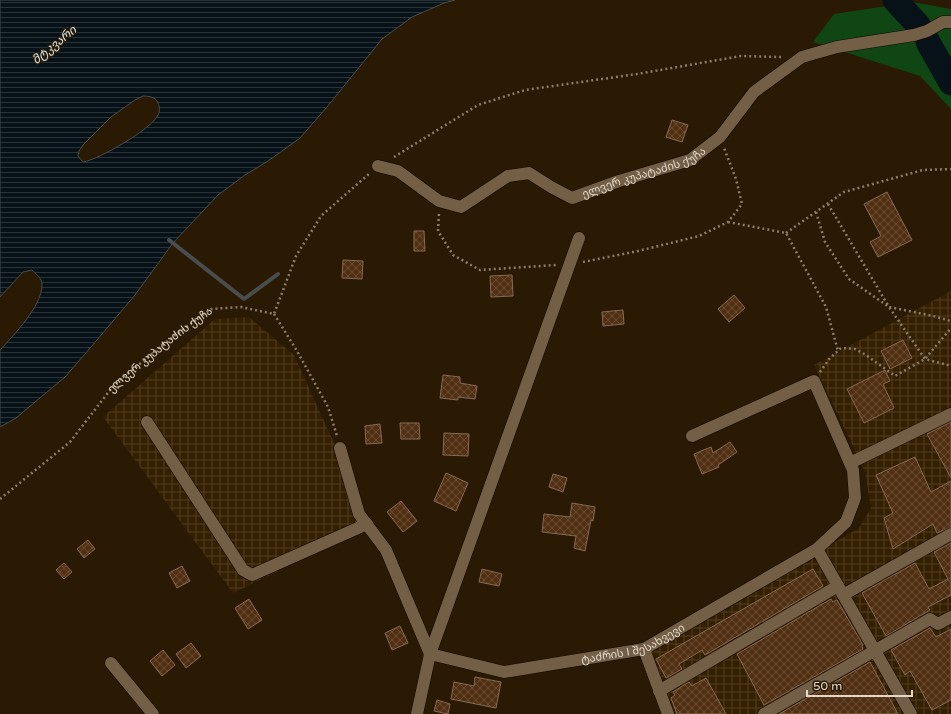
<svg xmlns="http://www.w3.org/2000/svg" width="951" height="714" viewBox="0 0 951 714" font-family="'Varela Round','Noto Sans Georgian',sans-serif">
<defs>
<pattern id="industrial-grid" width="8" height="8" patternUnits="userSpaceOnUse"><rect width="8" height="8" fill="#341f00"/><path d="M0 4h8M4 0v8" fill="none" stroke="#513f24"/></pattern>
<pattern id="water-rules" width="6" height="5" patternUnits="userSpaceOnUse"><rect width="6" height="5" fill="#061218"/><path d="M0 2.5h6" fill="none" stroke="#2a3438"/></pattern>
<pattern id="building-cross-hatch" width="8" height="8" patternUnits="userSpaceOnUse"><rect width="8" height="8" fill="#512f12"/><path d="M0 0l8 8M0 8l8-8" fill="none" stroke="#6a4c33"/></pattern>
</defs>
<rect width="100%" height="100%" fill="#2b1a03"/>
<path fill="url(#industrial-grid)" d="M951 291V714H671L646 653 859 528 871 508 865 472 814 365Z
M249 317 294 355 340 456 361 531 233 593 103 417 215 319Z"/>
<path fill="#104613" d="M913 2 951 9V109L920 76 813 42 834 14Z"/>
<path fill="url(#water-rules)" stroke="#484d4d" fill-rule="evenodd" d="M0 0H455L444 3 412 17 382 39 327 107 300 138 268 161 245 175 218 195 173 243 135 295 91 347 65 377 16 418 0 427V350C13 336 42 306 42 285 42 278 37 275 32 270L23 272 0 297ZM143 96C149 96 156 97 158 103 160 107 160 112 158 115 152 129 98 160 83 162L78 156 79 151 84 144 111 117 135 100Z"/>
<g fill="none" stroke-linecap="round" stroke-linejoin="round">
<path stroke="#484d4d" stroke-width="4" d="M169 240 244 299 278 274"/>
<path stroke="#061218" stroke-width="25" d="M895 0 918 25
M928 42 951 83"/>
</g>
<path fill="url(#building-cross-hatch)" stroke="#856a56" d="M672 120 688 125 682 142 666 137Z
M887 192 912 240 878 257 870 242 881 236 864 204Z
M414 231H424L425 251H414Z
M343 260 363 261 362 279 342 278Z
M512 275 513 296 491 297 490 276Z
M734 295 745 308 729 322 718 309Z
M623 310 624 324 603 326 602 312Z
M903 340 912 358 890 369 881 351Z
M885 370 890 381 883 384 894 408 864 423 847 389Z
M443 375 460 377V383L477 386 475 399 458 397V400L440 398Z
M951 422V478L927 434Z
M400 423H419L420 439H401Z
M380 424 382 443 366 444 365 426Z
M444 433 469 434 468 456 443 455Z
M730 442 737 452 718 465 719 467 702 474 694 454 711 447 713 453Z
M915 457 931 492 951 481V527L937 533 933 524 893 549 884 518 893 513 876 475Z
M446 473 468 483 456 511 434 501Z
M553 474 567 478 563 492 549 487Z
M401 501 417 521 403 532 387 512Z
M572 503 595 507 593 521 591 520 585 551 574 548 576 536 542 532 544 514 570 517Z
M88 540 95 549 84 558 77 549Z
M951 543V595L928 607 930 610 886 636 862 593 915 563 929 589 948 579 934 552Z
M64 563 72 572 64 579 56 570Z
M182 566 190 581 177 588 169 573Z
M482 569 502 574 499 586 479 582Z
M813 569 823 586 705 655 702 650 679 664 682 669 666 678 656 659Z
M249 599 262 620 248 629 235 608Z
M831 599 833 602 837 600 863 645 862 646 863 649 764 705 737 654Z
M400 626 408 643 392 650 385 633Z
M930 628 936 637 951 629V700L932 710 910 671 905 675 891 650Z
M191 643 201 656 186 668 176 654Z
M163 650 175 665 162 676 150 661Z
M870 662 898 714H779Z
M475 677 501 682 496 708 451 699 454 682 474 686Z
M706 678 726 714H677L671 698 675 695 673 692 689 682 692 686Z
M437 700 450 704 448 714 434 711Z"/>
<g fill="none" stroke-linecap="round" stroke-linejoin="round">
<g stroke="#120500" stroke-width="13">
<g id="minor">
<path id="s2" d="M378 166 398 171 439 201 461 207 508 176 529 173 551 187 572 198 619 181 690 160 720 137 754 92 802 57 837 47 914 35 927 31 943 22H951"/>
<path d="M147 422 243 570 252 575 367 524"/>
<path d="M340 448 359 514 386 550 430 654"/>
<path d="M850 463 951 414"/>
<path d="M817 549 911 714"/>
<path d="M843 595 951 534"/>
<path d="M644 649 668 714"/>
<path id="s3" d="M430 654 504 672 644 649 817 549 846 522 855 498 853 470 814 381 692 436"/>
<path d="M111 663 153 714"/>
<path d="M659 691 838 586"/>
<path d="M417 714 430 654 579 238"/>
<path d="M764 714 930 619 938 624 951 617"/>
</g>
</g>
<g stroke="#8a7d6a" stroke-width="2.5" stroke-dasharray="2 3" stroke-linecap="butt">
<path d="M394 157 478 105 525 90 637 74 741 56 781 57"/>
<path d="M828 204 889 307 933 316 951 321"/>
<path d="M816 212 825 242 849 279 889 307 925 359 951 366"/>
<path d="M439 214 438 231 453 255 480 270 556 265"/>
<path d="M728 222 786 233 826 307 838 351"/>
<path d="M786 233 844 192 923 170 951 169"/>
<path d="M583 262 638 251 699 236 728 222 742 204 736 179 724 148"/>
<path d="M274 314 297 351 328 407 337 436"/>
<path d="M820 372 830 358 841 348 855 349 866 355 895 376 925 359 951 328"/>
<path id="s1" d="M0 499 70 442 114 385 174 336 211 309 241 307 274 314 296 256 321 216 370 173"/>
</g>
<use href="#minor" stroke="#735f46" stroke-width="12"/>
</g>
<g text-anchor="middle" stroke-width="3" stroke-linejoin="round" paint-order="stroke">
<g font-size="11" fill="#e2d7c9" stroke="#2b1a03">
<text dy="4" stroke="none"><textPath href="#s2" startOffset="298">ელვერ კუპატაძის ქუჩა</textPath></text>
<text dy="4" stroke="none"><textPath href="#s1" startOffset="220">ელვერ კუპატაძის ქუჩა</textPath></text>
<text dy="4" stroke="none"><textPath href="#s3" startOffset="209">ტაძრის I შესახვევი</textPath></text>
</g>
<g font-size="12" font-style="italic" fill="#d1e8f2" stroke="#2b1a03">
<text transform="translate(54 45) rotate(-39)" y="4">მტკვარი</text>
</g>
</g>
<path d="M807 690v6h105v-6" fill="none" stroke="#e2d7c9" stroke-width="2"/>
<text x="813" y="690" font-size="12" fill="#e2d7c9" stroke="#2b1a03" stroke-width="3" paint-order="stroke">50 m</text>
</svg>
